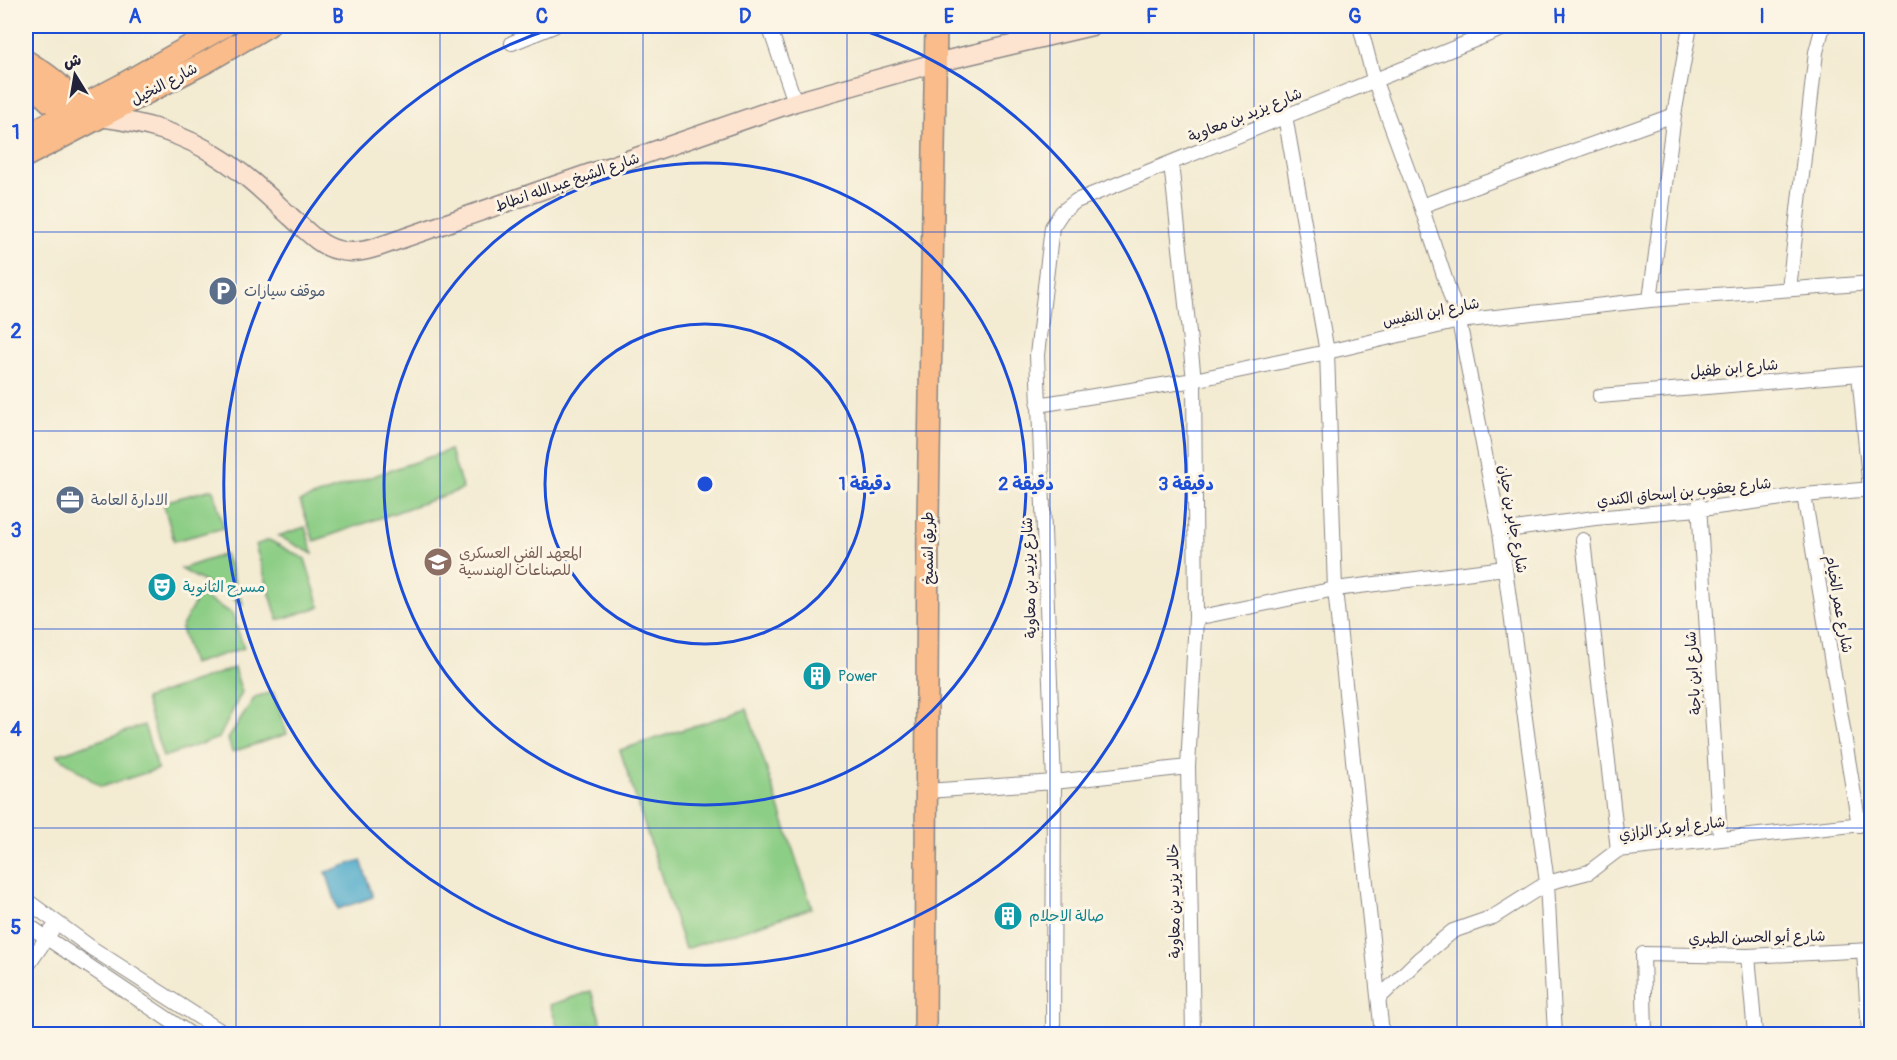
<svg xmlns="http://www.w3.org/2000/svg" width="1897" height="1060" viewBox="0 0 1897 1060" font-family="Pangolin,'Playpen Sans Arabic',sans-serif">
<rect width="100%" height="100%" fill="#fcf5e5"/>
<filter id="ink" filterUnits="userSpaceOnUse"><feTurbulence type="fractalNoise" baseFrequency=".0167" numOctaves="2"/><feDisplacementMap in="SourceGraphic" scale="12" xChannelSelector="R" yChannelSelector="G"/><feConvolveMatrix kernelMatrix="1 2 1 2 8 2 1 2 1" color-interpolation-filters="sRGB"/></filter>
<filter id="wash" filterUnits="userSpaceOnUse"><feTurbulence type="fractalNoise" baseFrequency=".008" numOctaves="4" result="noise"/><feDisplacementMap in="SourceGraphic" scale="24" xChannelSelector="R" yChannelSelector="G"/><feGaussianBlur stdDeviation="1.35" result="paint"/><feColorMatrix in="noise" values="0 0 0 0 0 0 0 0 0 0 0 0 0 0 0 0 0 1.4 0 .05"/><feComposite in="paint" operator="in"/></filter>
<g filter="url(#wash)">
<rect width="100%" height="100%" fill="#f3ebd2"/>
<path fill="#8dce86" stroke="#587860" stroke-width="1.5" d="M450 450 463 489 314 541 300 501Z
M213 489 224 528 174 541 163 502Z
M305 527 313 554 278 536Z
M269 540 305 559 320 607 278 620 255 545Z
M225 554 243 604 181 569Z
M199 595 232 613 244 648 192 664 181 628Z
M234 668 242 692 219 738 163 757 145 699Z
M273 692 287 734 232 752 228 739 255 697Z
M747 709 812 908 685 949 620 750Z
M144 725 158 769 101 787 57 755Z
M591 991 605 1034H560L550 1005Z"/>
<path fill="#4ca9ca" stroke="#376682" stroke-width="1.5" d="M361 860 373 897 338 909 326 872Z"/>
</g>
<g filter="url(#ink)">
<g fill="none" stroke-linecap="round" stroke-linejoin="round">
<g stroke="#8a8686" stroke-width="16">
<path id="minor" d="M769 26 795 102
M1360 26 1374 79 1421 206 1459 321 1500 531 1547 883 1555 1034
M512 43 554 26
M1285 116 1327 352 1335 589 1382 1034
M1171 163 1194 380 1196 618 1188 767 1193 1034
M1421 206 1674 115
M1789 289 1816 52 1823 26
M1650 300 1674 115 1690 26
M1859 374 1870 489
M1600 396 1872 373
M1038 405 1194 380 1327 352 1459 321 1650 300 1872 283
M1804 495 1859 825
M1699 505 1720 838
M1500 531 1595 518 1709 508 1804 495 1872 489
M1583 540 1618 850
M1196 618 1335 589 1505 568
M927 791 1054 782 1188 767
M26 900 93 949 225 1034
M26 924 190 1034
M1864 951 1869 1034
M1748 956 1755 1034
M26 968 52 930
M1379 998 1418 960 1453 931 1493 917 1547 883 1589 872 1618 850 1872 823
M1053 1034 1054 782 1037 355 1052 227 1062 212 1076 201 1509 26
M1645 1034 1643 954 1748 956 1872 950"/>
</g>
<g stroke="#8a8686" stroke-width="21">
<path id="secondary" d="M100 117C144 123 183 133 220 158 246 174 268 196 290 216 305 229 319 246 338 250 352 254 365 251 378 247L795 102 935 63 1092 26"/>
</g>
<g stroke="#8a8686" stroke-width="24">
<path id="primary" d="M26 61C50 76 75 90 74 122
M26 79 50 102 80 113
M26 135 123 84 225 26
M26 156 210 60 268 26"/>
</g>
<g stroke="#8a8686" stroke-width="24">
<path id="trunk" d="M925 1034 928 519 936 26"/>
</g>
<use href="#minor" stroke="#fff" stroke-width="14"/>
<use href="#secondary" stroke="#fde4d0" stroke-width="18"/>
<use href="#primary" stroke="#f9bc8a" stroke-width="21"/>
<use href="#trunk" stroke="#f9bc8a" stroke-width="21"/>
</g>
</g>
<path fill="none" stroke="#1d4ed8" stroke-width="1.5" stroke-opacity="0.55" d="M236 26V1034M440 26V1034M643 26V1034M847 26V1034M1050 26V1034M1254 26V1034M1457 26V1034M1661 26V1034M26 232H1872M26 431H1872M26 629H1872M26 828H1872"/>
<g fill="none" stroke="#1d4ed8" stroke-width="3">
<circle cx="705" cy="484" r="160"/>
<circle cx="705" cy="484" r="321"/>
<path d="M854 27A481 481 0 1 1 556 27"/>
</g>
<defs>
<g id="parking-disc" transform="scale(1.5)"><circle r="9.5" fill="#5c6f8a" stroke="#fcf5e5"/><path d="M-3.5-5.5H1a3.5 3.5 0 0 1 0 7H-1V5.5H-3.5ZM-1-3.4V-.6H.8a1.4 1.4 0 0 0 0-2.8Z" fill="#fff"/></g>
<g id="office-disc" transform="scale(1.5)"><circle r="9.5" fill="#5c6f8a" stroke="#fcf5e5"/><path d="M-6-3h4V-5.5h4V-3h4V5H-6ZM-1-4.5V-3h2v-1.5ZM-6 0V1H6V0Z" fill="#fff"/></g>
<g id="university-disc" transform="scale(1.5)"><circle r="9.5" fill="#8d6e63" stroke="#fcf5e5"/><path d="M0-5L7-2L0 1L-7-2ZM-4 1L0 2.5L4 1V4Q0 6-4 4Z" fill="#fff"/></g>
<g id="theatre-disc" transform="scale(1.5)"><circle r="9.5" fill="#0f9aa8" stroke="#fcf5e5"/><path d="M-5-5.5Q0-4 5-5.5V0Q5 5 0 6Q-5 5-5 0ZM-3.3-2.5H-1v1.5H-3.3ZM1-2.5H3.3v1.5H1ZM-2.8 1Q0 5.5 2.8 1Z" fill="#fff"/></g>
<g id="building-disc" transform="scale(1.5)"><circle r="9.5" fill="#0f9aa8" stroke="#fcf5e5"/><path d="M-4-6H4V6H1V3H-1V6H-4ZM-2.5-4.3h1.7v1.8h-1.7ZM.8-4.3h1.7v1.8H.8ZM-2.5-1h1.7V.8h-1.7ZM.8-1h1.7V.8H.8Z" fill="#fff"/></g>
</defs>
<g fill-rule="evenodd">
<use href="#parking-disc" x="223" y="291"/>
<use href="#office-disc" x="70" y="500"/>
<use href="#university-disc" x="438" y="562"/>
<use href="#theatre-disc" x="162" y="587"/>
<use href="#building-disc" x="817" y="676"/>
<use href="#building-disc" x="1008" y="916"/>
</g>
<g text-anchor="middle" stroke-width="6" stroke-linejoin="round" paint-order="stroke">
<g font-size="15" fill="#22223b" stroke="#fcf5e5">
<text transform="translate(164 84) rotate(-28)" y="5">شارع النخيل</text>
<text transform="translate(1245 115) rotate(-22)" y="5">شارع يزيد بن معاوية</text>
<text transform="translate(567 182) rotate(-19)" y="5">شارع الشيخ عبدالله انطاط</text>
<text transform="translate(1431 312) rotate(-11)" y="5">شارع ابن النفيس</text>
<text transform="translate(1734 368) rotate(-5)" y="5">شارع ابن طفيل</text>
<text transform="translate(1684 492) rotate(-6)" y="5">شارع يعقوب بن إسحاق الكندي</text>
<text transform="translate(1513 519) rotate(80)" y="5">شارع جابر بن حيان</text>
<text transform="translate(928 548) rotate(-90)" y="5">طريق اشميخ</text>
<text transform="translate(1029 578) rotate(-92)" y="5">شارع يزيد بن معاوية</text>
<text transform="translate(1839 604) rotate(80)" y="5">شارع عمر الخيام</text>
<text transform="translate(1693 673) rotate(-94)" y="5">شارع ابن باجة</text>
<text transform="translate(1672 828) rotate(-7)" y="5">شارع أبو بكر الرازي</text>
<text transform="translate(1174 901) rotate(-91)" y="5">خالد يزيد بن معاوية</text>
<text transform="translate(1757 937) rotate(-1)" y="5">شارع أبو الحسن الطبري</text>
</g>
<g font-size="15" fill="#4e5e75" stroke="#fcf5e5" text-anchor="start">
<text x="244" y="296">موقف سيارات</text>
<text x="91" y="505">الادارة العامة</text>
</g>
<g font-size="15" fill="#785e54" stroke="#fcf5e5" text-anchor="start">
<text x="459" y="558">المعهد الفني العسكري<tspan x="459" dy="17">للصناعات الهندسية</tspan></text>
</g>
<g font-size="15" fill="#0d838f" stroke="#fcf5e5" text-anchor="start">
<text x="183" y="592">مسرح الثانوية</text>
<text x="838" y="681">Power</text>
<text x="1029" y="921">صالة الاحلام</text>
</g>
</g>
<circle cx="705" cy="484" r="9" fill="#1d4ed8" stroke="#fcf5e5" stroke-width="3"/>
<g font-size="18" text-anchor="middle" font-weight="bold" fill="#1d4ed8" stroke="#fcf5e5" stroke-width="6" stroke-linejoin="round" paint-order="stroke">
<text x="865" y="490">1 دقيقة</text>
<text x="1026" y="490">2 دقيقة</text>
<text x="1186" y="490">3 دقيقة</text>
</g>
<rect width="1897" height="1060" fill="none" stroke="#fcf5e5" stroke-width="66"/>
<g transform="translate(75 75) rotate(349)" stroke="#fcf5e5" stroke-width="4.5" paint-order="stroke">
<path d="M0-4.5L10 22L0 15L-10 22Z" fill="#22223b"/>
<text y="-9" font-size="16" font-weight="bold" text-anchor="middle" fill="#22223b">ش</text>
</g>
<rect x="33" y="33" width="1831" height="994" fill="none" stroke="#1d4ed8" stroke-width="2"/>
<g font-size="20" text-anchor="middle" font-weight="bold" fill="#1d4ed8">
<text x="135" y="23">A</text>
<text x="338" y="23">B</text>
<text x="542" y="23">C</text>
<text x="745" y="23">D</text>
<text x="949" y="23">E</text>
<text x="1152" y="23">F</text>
<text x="1355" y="23">G</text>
<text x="1559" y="23">H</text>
<text x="1762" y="23">I</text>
<text x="16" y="139">1</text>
<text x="16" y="338">2</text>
<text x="16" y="537">3</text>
<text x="16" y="736">4</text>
<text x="16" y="934">5</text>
</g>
</svg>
